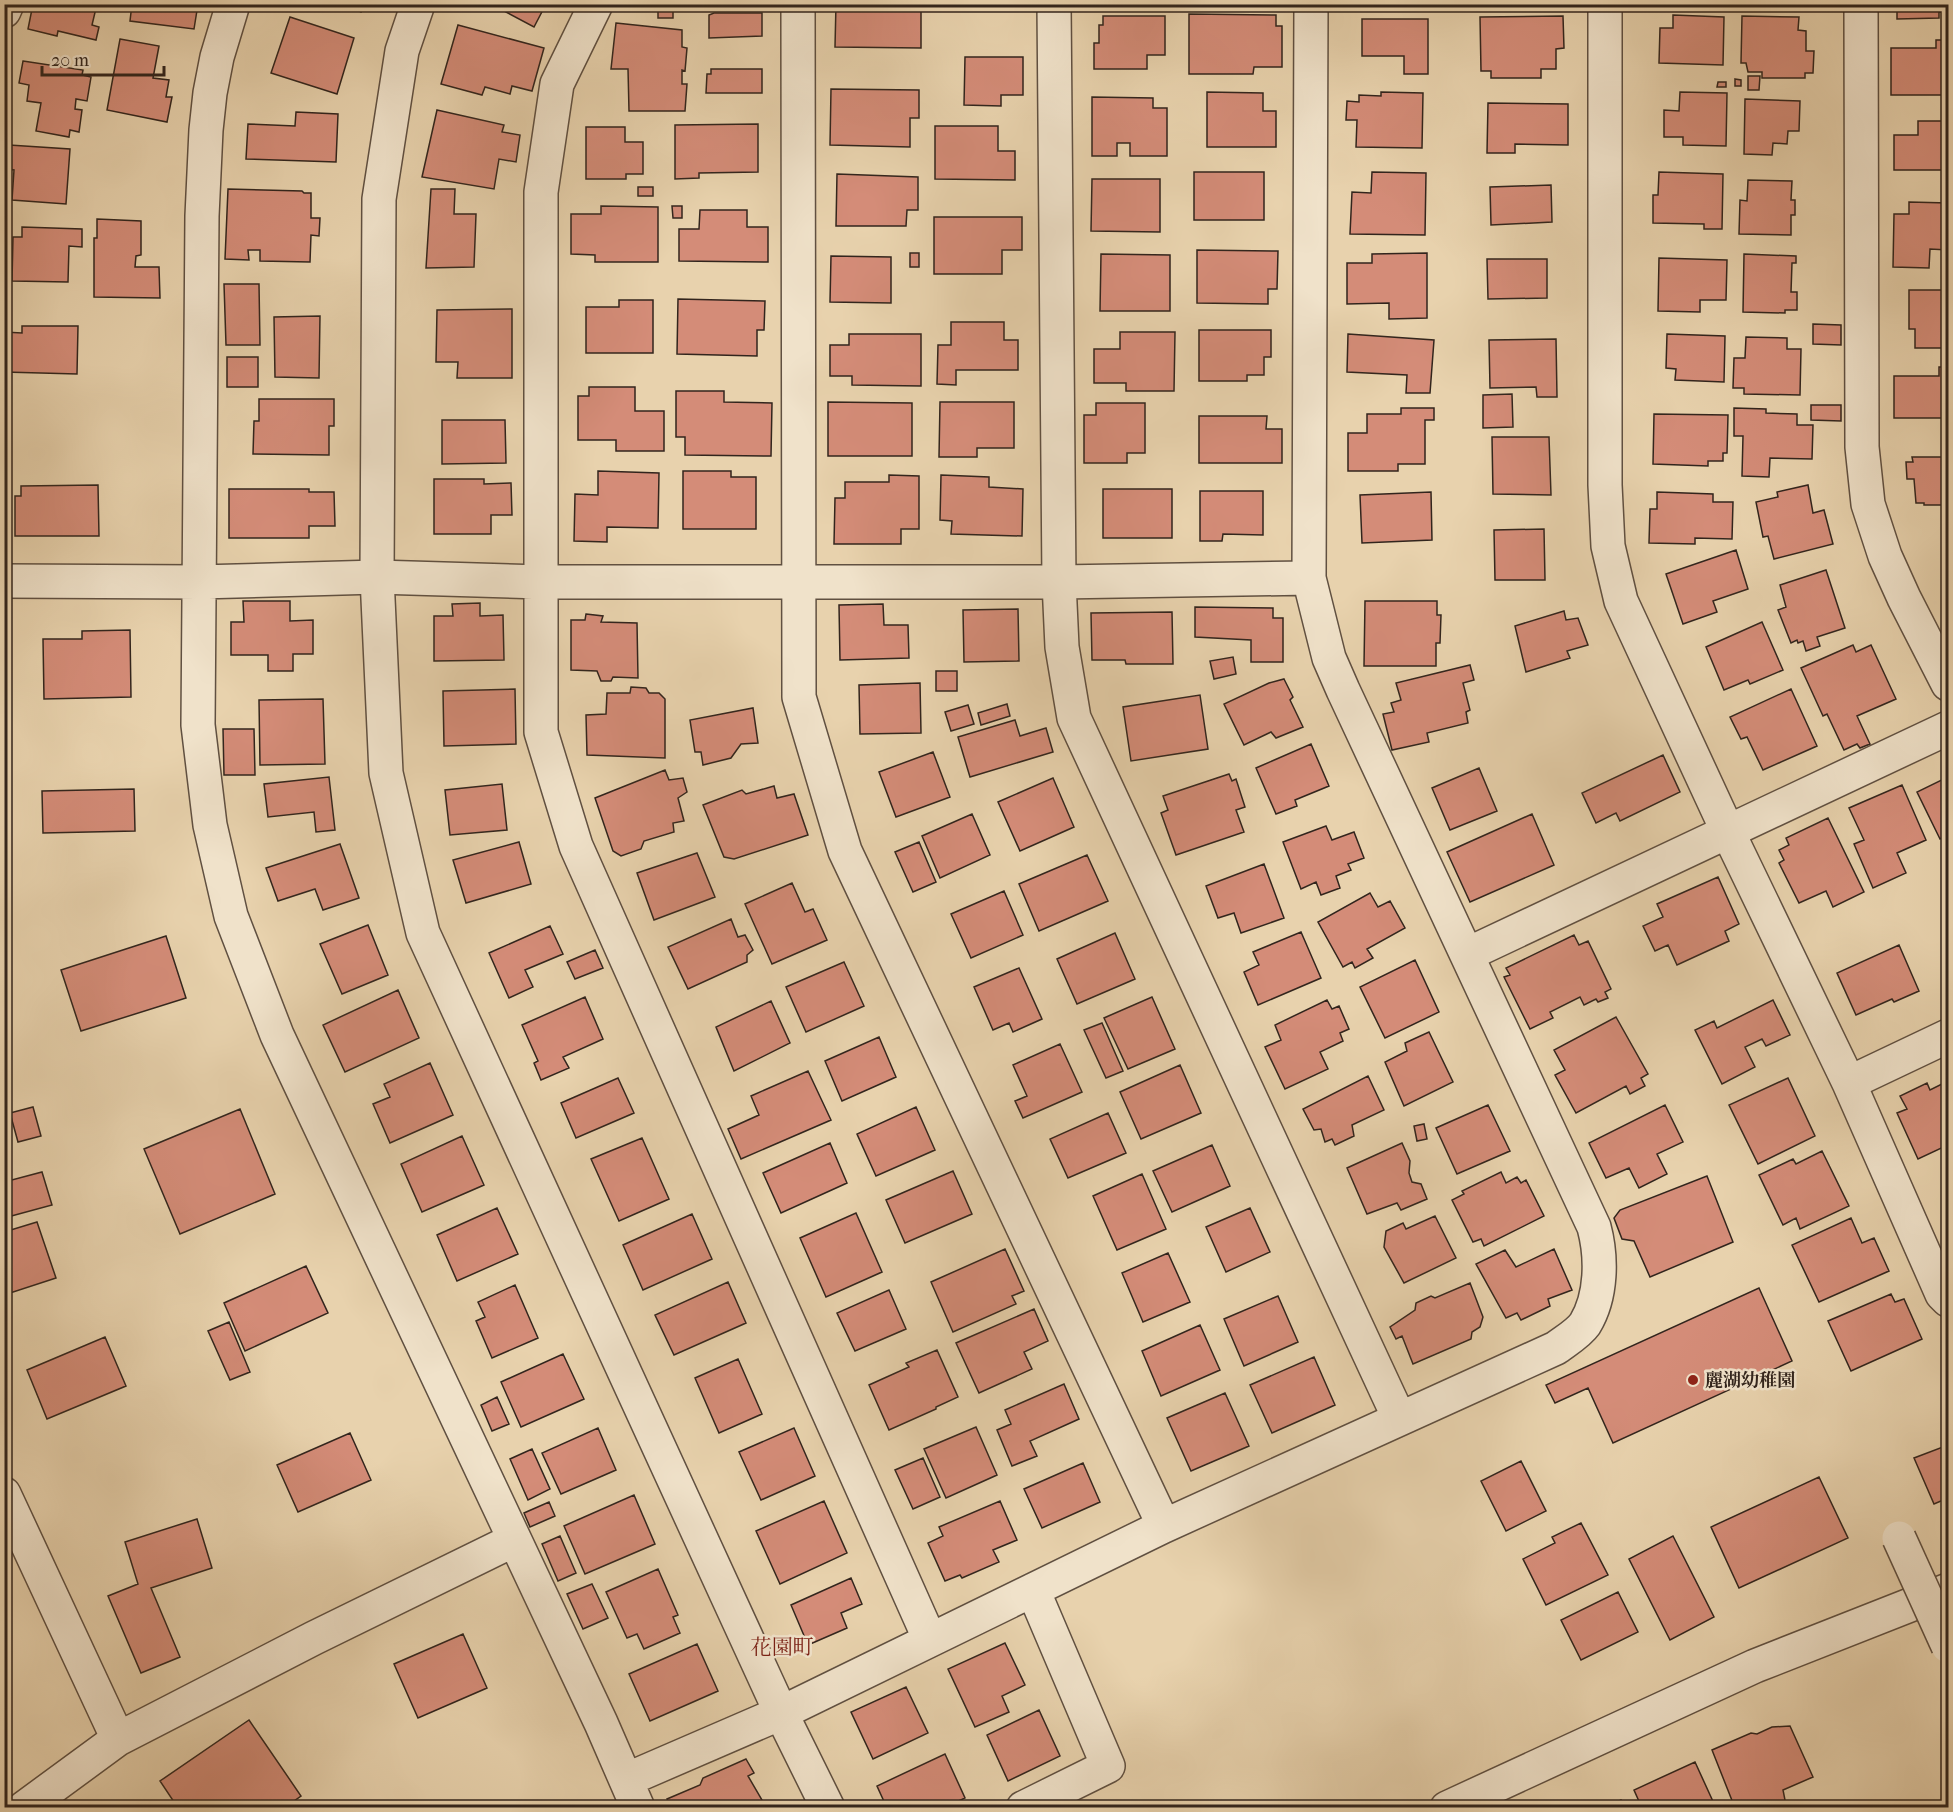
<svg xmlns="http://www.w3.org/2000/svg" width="1953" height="1812" viewBox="0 0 1953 1812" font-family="'IM FELL French Canon','Noto Serif JP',serif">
<rect width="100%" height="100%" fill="#e8d2ad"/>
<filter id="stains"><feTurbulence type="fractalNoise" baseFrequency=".00333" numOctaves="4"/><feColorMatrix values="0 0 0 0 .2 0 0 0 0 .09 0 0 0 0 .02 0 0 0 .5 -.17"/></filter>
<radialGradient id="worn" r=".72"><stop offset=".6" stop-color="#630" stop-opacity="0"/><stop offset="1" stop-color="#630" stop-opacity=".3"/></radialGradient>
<path fill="#d48c78" stroke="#32251d" stroke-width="1.5" d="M33 4H97L92 25 99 27 96 40 58 31 57 36 28 29Z
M132 4H198L194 29 130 21Z
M345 4H364L361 12Z
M491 4H546L534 27Z
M658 4H673V18H658Z
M836 4H921V48L835 47Z
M1897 4H1948V12H1939V18L1897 19Z
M714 13H762V36L709 38V15Z
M1189 14 1276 15V26H1282V67H1254L1253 74H1189Z
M1673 15 1724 17 1723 65 1659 63 1660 28H1673Z
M1103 16H1165V55H1147V69H1094V43H1099V25H1103Z
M1563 16 1564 48 1556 49V69H1541V78H1491V71H1481L1480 17Z
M1742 16 1799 17 1798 30 1806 31V51H1814L1813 73H1805V78H1762V72H1748L1746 63H1741Z
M290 17 354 38 337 94 271 73Z
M1362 19H1428V74H1404V56H1362Z
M616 23 682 30V47L687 48 685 71 682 70V84H687L685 111H629L628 69H611Z
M458 25 544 48 532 91 512 86 510 94 485 87 482 95 441 84Z
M120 39 159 46 153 78 169 80 166 97H172L167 122 107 110Z
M1936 40H1948V95H1891V48H1936Z
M965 57H1023V95H1001V106L964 105Z
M23 61 83 70 82 75 91 77 87 101 76 99 75 109 82 110 79 132 70 130 69 137 36 131 41 103 27 101 29 85 19 83Z
M711 69H762V93H706L707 74H711Z
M1748 76H1760L1759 90H1748Z
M1735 79 1741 80V86H1735Z
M1718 82H1726V87H1717Z
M831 89 919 90V118H910V147L830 145Z
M1207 92 1263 93V111H1276V147H1207Z
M1381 92 1423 93 1422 148 1356 147 1357 120H1346L1347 101 1359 102V95L1381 96Z
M1680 92 1727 93 1726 146 1683 145V137H1664V110L1679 111Z
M1092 97 1153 98V108H1167V156H1130V143H1117V156H1092Z
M1745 99 1800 101 1799 131H1788L1787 144 1773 143 1772 155 1744 154Z
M1488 103 1568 104V145L1515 144V153H1487Z
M437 110 504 125 502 132 520 135 516 162 499 159 494 189 422 177Z
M296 112 338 114 336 162 246 159 248 124 295 126Z
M1918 121H1948V170H1894V135H1918Z
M758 124V172L699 173V178L675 179V125Z
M935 126H998V151H1015V180L935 179Z
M586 127H625V142H643V174H626V179H586Z
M9 145 70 149 66 204 12 200 14 170 7 169Z
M1194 172H1264V220H1194Z
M1372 172 1426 173 1425 235 1350 234 1352 192 1371 193Z
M1659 172 1723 174 1722 229H1704V224L1653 223V195H1658Z
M837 174 918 177V210H907L906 226H836Z
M1092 179H1160V232L1091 231Z
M1748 180 1792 181 1791 200H1795V215H1791V235L1739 234 1740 200 1747 201Z
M1551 185 1552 222 1491 225 1490 187Z
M638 187H653V196H638Z
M228 189 302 191 304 193H311V218H320L319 236 311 235 310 262 260 261V250H248L249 260 225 259Z
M431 189H455L454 214H476L474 267 426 268Z
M1909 202 1948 203V250L1930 249 1929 268 1893 267 1894 214H1909Z
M601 206 658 207V262H595V255L571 254V214H601Z
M672 206H682V218H673Z
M700 210H747V227H768V262L679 261V229H699Z
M934 217H1022V250H1002V274H934Z
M97 219 141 221V255L136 256 135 267H159L160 298 94 297V238H97Z
M22 227 82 229V247L69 246 68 282 12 281 13 237H22Z
M1197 250 1278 251 1277 289H1268V304L1197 303Z
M910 253H919V267H910Z
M1427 253V318L1389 319V303L1347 304V263H1372V254Z
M1101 254 1170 255V311H1100Z
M1744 254 1796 256V263H1792L1791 292H1797V310H1785V313L1743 312Z
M831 256 891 257V303L830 302Z
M1659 258 1727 260 1726 300H1700V312L1658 311Z
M1487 259H1547V298L1488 299Z
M224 284H259L260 345H226Z
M1909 290H1948V348H1915V329H1909Z
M678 299 765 301 764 330H757V356L677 354Z
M619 300H653V353H586V307H619Z
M512 309V378H457L458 362H436L437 310Z
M320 316 319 378 275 377 274 317Z
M951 322H1004V340H1018V370H956V385L937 384 938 345H951Z
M1813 324 1841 325V345L1813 344Z
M22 326H78L77 374 4 372V332L22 333Z
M1199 330H1271V357H1264V375H1247V381H1199Z
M1120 332H1175L1174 391H1126V383H1094V349H1120Z
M849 334H921V386L852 385V376H830V345H849Z
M1348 334 1434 340 1430 393H1406L1407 375 1347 372Z
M1667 334 1725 336 1724 382 1675 380 1676 369 1666 368Z
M1746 337 1787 338V349H1801L1800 395 1744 394V388H1733L1734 358H1745Z
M1556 339 1557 397H1537L1536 387 1490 388 1489 340Z
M227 357H258V387H227Z
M1939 367H1948V418H1894V376H1939Z
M589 387H635V411H664V451H616V440H578V396H589Z
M676 391H724V402L772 403 771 456 685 455V437H676Z
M1512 394 1513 427 1483 428V395Z
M259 399H334V426H329V455L253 454 254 421H259Z
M828 402 912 403V456H828Z
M940 402H1014V448H977V457H939Z
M1096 403H1145V453H1127V463H1084V415H1096Z
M1811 405H1841V421L1811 420Z
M1401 408H1434V420H1425V464H1398V471H1348V433H1367V414H1401Z
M1734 408 1766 409V413L1797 414V425H1813L1812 459 1770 458 1769 477 1742 476 1743 436H1734Z
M1654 414 1728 415 1727 453H1723V461H1708V466L1653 464Z
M1199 416H1267L1266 429H1282V463H1199Z
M442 420H505L506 463 442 464Z
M1492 437H1549L1551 495 1493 494Z
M1912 457H1948V505H1924V503H1916L1914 479H1907L1906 462H1913Z
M598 471 659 473 658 528 607 527V542L574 541 575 494 598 495Z
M683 471H731V477H756V529H683Z
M889 475 919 476V529H901V544H834L835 498H845V482H889Z
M941 475 989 477V487L1023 489 1022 536 951 534 952 521 940 520Z
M434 479H484V484L511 483 512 515H491V534H434Z
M98 485 99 536H15V496H21V486Z
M1808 485 1813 513 1824 510 1833 544 1774 559 1768 536 1763 537 1756 502 1778 497 1777 492Z
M229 489H309V492H334L335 526H309V538H229Z
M1103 489H1172V538H1103Z
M1200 491H1263V535L1223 534 1222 541H1200Z
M1431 492 1432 540 1362 543 1360 495Z
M1657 492 1713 494V502H1733L1732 539 1695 538V544L1649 543 1650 509H1657Z
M1544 529 1545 580H1495L1494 530Z
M1736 550 1748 589 1713 601 1717 612 1683 624 1666 574Z
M1826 570 1845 628 1817 637 1820 646 1806 651 1803 641 1798 643 1797 640 1791 643 1778 610 1786 607 1780 585Z
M243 601H290V621L313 620V654H293V671H268V655H231V622H244Z
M1365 601H1437V615H1441L1440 643H1436V666H1364Z
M480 603V616L503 615 504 660 434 661V616H453L452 604Z
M883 604 884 625H908L909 658 840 660 839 605Z
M1195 607 1273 608V618H1283V662H1251V640L1195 637Z
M1018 609 1019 661 964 662 963 610Z
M1564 611 1566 620 1578 618 1588 645 1567 651 1570 658 1526 672 1515 626Z
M1172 612 1173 664H1126L1125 660H1092L1091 613Z
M586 614 603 616 601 622 637 623 638 678 613 677 611 681H601L597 671 571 670V620H585Z
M1762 622 1783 670 1750 684 1748 680 1724 690 1706 647Z
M130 630 131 697 44 699 43 639H82V631Z
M1853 645 1856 652 1871 645 1896 699 1857 716 1870 744 1860 748 1857 744 1844 750 1827 714 1823 716 1801 668Z
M1233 657 1236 674 1214 679 1210 661Z
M1470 665 1474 680 1463 683 1470 710 1466 712 1468 723 1427 733 1429 742 1392 750 1383 714 1394 712 1391 703 1401 700 1396 683Z
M936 671H957V691H936Z
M1284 679 1293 697 1290 700 1303 727 1276 738 1271 732 1244 745 1224 704 1269 683Z
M920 683 921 733 860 734 859 685Z
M631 687 646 688 649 693H659L665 699V758L587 755 586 715 606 714 607 693H630Z
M515 689 516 744 444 746 443 691Z
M1791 689 1817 746 1763 770 1747 737 1741 739 1730 717Z
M1200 695 1208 749 1131 761 1123 707Z
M323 699 325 764 260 765 259 700Z
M1007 704 1010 716 981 725 978 713Z
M968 705 974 724 951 731 945 712Z
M753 708 758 743 741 744 731 758 703 765 701 752H695L690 720Z
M1015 720 1020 736 1046 728 1053 752 970 777 958 737Z
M223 729H254L255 775H224Z
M1311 744 1329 786 1295 800 1297 806 1276 814 1256 768Z
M933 752 950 797 896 817 879 772Z
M1663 755 1680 792 1620 821 1616 813 1596 823 1582 793Z
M1948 765V834L1940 839 1917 792 1946 778 1942 768Z
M1479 768 1497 811 1450 830 1432 788Z
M665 770 669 780 683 778 687 792 678 798 684 821 673 823 674 832 644 841 641 849 621 856 613 851 595 798Z
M1229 774 1232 781 1236 779 1245 807 1236 810 1244 832 1176 855 1161 813 1168 810 1163 796Z
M329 777 335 830 316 832 314 812 268 817 264 784Z
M1053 778 1074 827 1020 851 998 802Z
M502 784 507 830 450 835 445 790Z
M1902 785 1926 840 1897 853 1906 873 1873 888 1854 844 1864 840 1849 808Z
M774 786 777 798 794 794 808 835 734 859 724 857 703 805 742 790 746 794Z
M134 789 135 831 43 833 42 791Z
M972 814 990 855 940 878 922 836Z
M1532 814 1554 865 1470 902 1447 852Z
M1828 818 1864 892 1833 907 1826 891 1799 903 1779 863 1784 860 1779 850 1789 845 1786 838Z
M1326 826 1332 840 1354 832 1364 858 1348 864 1351 870 1336 876 1340 888 1321 895 1316 882 1301 889 1283 842Z
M519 842 531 884 466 903 453 860Z
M919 842 936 882 913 892 895 852Z
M340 844 359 898 323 910 315 889 278 901 266 868Z
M697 853 715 897 654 920 637 873Z
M1087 855 1108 901 1039 931 1019 884Z
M1264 864 1284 918 1241 933 1234 913 1218 918 1206 886Z
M1718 877 1739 924 1725 931 1729 941 1677 965 1668 945 1655 951 1643 926 1663 917 1657 904Z
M792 883 805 912 813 909 827 940 772 964 745 904Z
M1004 891 1023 935 971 958 951 914Z
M1370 893 1378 907 1390 901 1405 928 1367 949 1373 958 1355 968 1352 962 1343 967 1318 922Z
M731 919 738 937 745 935 753 950 747 955V962L688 989 668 947Z
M368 925 388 975 342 994 320 944Z
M550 926 563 954 525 970 533 987 509 998 489 953Z
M1301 932 1321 978 1258 1005 1244 972 1259 965 1253 952Z
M1115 933 1135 979 1077 1004 1057 959Z
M1574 935 1579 945 1588 941 1611 989 1605 992 1608 998 1598 1002 1596 999 1584 1005 1580 997 1550 1012 1553 1018 1530 1029 1504 977 1510 975 1506 968Z
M166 936 186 998 81 1031 61 970Z
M1899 945 1919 991 1894 1002 1892 999 1856 1015 1837 973Z
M595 950 603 968 575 979 567 962Z
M1415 960 1439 1012 1385 1038 1360 987Z
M844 962 864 1006 806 1032 786 987Z
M1019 968 1042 1019 1013 1032 1009 1023 993 1030 974 987Z
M398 990 419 1038 345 1072 323 1025Z
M585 997 603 1039 563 1057 569 1068 541 1080 534 1063 538 1061 522 1025Z
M1152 997 1175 1049 1128 1069 1104 1018Z
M1327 1000 1332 1009 1339 1006 1349 1029 1340 1033 1343 1041 1320 1052 1328 1069 1285 1089 1265 1047 1281 1040 1275 1025Z
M1773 1000 1790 1035 1766 1046 1762 1039 1745 1047 1755 1067 1722 1084 1695 1030 1714 1021 1717 1028Z
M771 1001 790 1043 734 1071 716 1027Z
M1616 1017 1648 1074 1641 1078 1645 1086 1630 1094 1626 1086 1576 1113 1555 1075 1565 1070 1554 1050Z
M1102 1023 1123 1071 1106 1078 1084 1030Z
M1429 1032 1453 1082 1404 1106 1385 1062 1407 1051 1405 1043Z
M879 1037 896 1077 842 1101 825 1061Z
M1060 1044 1082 1092 1023 1118 1015 1101 1027 1096 1013 1065Z
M430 1063 453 1115 390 1143 373 1104 390 1097 384 1084Z
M1180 1065 1201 1113 1141 1139 1120 1092Z
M808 1071 831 1120 741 1159 728 1129 759 1115 751 1096Z
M1368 1076 1384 1110 1352 1125 1354 1136 1335 1145 1332 1139 1325 1142 1321 1129 1314 1130 1303 1109Z
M618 1078 634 1113 576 1138 561 1103Z
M1788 1078 1815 1136 1758 1164 1729 1105Z
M1948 1081V1129L1942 1132 1948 1145 1918 1159 1897 1113 1907 1109 1900 1096 1927 1083 1930 1090Z
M1488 1105 1510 1151 1457 1174 1436 1128Z
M1665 1105 1683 1142 1657 1154 1667 1174 1639 1188 1629 1168 1606 1178 1589 1143Z
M33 1107 41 1136 18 1142 10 1113Z
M916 1107 935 1150 876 1176 857 1134Z
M240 1109 275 1194 180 1234 144 1149Z
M1108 1113 1126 1153 1068 1178 1050 1139Z
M1424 1124 1427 1139 1417 1141 1414 1126Z
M462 1136 484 1185 422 1212 401 1164Z
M642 1138 669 1199 619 1221 591 1159Z
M830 1143 847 1183 781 1213 763 1173Z
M1402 1143 1410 1161 1409 1173 1412 1182 1421 1184 1427 1199 1401 1210 1397 1203 1367 1214 1347 1168Z
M1212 1145 1230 1186 1172 1212 1153 1171Z
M1822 1151 1849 1206 1800 1229 1796 1218 1783 1225 1759 1175 1793 1159 1796 1164Z
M953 1171 972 1214 905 1243 886 1200Z
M42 1172 52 1205 4 1218V1182Z
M1501 1172 1506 1183 1517 1177 1521 1183 1526 1180 1544 1216 1484 1246 1481 1239 1473 1242 1452 1200 1464 1194 1462 1191Z
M1142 1174 1166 1229 1117 1250 1093 1196Z
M1707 1176 1733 1242 1650 1277 1634 1241 1622 1239 1614 1218 1620 1210Z
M497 1208 518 1254 457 1281 437 1235Z
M1250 1208 1270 1252 1226 1272 1206 1227Z
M856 1213 882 1272 826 1297 800 1238Z
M692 1214 712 1259 643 1290 623 1245Z
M1435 1216 1456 1258 1404 1283 1384 1247 1386 1231 1403 1223 1406 1229Z
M1851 1218 1862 1243 1874 1238 1889 1271 1819 1302 1792 1245Z
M37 1222 56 1278 4 1295V1232Z
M1005 1249 1024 1291 1012 1296 1016 1304 953 1332 931 1282Z
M1554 1249 1572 1290 1548 1299 1550 1306 1521 1320 1517 1313 1506 1318 1476 1264 1505 1250 1516 1267Z
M1168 1253 1190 1302 1143 1322 1122 1273Z
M306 1266 328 1313 245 1351 224 1303Z
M728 1282 746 1323 674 1355 655 1315Z
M1470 1283 1483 1317 1480 1327 1472 1332 1471 1339 1413 1364 1402 1336 1396 1339 1390 1327 1415 1310 1416 1303 1431 1296 1435 1298Z
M515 1285 538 1338 492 1358 476 1321 485 1317 478 1302Z
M1759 1288 1792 1361 1613 1443 1588 1388 1555 1403 1546 1385Z
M889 1290 906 1329 855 1351 837 1313Z
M1891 1294 1895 1302 1904 1299 1922 1339 1851 1371 1828 1321Z
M1278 1296 1298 1342 1244 1366 1224 1319Z
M1034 1309 1048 1341 1024 1352 1032 1369 979 1393 956 1343Z
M229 1322 250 1372 230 1380 208 1331Z
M1200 1325 1220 1370 1161 1396 1142 1351Z
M105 1337 126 1386 47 1419 27 1370Z
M937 1350 958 1397 936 1407V1409L889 1430 869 1385 909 1367 906 1363Z
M563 1354 584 1399 521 1427 501 1382Z
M1314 1357 1335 1405 1272 1433 1250 1385Z
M738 1359 762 1414 719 1433 695 1378Z
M1064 1384 1079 1419 1030 1441 1037 1456 1012 1466 997 1430 1011 1424 1005 1410Z
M1225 1393 1249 1446 1191 1471 1167 1418Z
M497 1397 509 1424 492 1431 481 1405Z
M976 1427 997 1475 946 1498 924 1449Z
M598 1428 616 1470 561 1494 542 1453Z
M794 1428 815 1476 761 1500 739 1452Z
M350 1433 371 1480 298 1512 277 1465Z
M1948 1445V1498L1934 1504 1914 1458Z
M532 1449 550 1489 528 1500 510 1459Z
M923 1458 940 1497 913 1509 895 1470Z
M1521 1461 1546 1511 1506 1531 1481 1481Z
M1083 1463 1100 1502 1042 1528 1024 1489Z
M1819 1477 1848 1538 1739 1588 1711 1527Z
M634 1495 655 1544 585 1574 564 1526Z
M824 1501 847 1553 780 1584 756 1531Z
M1000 1501 1017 1540 993 1550 999 1562 962 1578 960 1575 945 1581 928 1543 943 1536 939 1527Z
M549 1502 555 1516 530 1527 524 1513Z
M197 1519 212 1568 151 1588 180 1657 141 1673 108 1596 138 1584 125 1542Z
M1581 1523 1608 1575 1546 1605 1523 1559 1555 1543 1552 1537Z
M560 1536 576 1573 558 1581 542 1544Z
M1673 1536 1714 1617 1670 1640 1629 1559Z
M658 1569 678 1615 673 1617 680 1633 644 1649 637 1634 627 1638 606 1592Z
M851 1578 862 1604 841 1613 847 1628 808 1645 791 1605Z
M592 1584 608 1618 583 1629 567 1594Z
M1618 1592 1638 1632 1581 1660 1561 1620Z
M463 1634 487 1688 418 1718 394 1664Z
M1005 1643 1025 1685 1002 1696 1009 1712 975 1727 948 1669Z
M697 1644 718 1691 650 1721 629 1674Z
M906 1687 928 1733 873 1759 851 1712Z
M1039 1710 1060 1756 1008 1781 987 1735Z
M249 1720 301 1796 284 1808H178L160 1781Z
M1790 1726 1813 1777 1783 1790 1785 1800 1768 1808H1735L1712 1750 1751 1733 1757 1734 1772 1727Z
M945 1754 965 1798 944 1808H887L877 1786Z
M746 1759 754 1773 748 1776 766 1807 671 1808 667 1799 700 1785 703 1778Z
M1695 1762 1716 1808H1642L1634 1790Z
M1621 1800 1625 1808H1604Z"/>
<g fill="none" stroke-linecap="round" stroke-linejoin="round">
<g stroke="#605041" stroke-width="36">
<path id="minor" d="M233 4 217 57 210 93 206 130 202 216 198 725 210 825 231 916 277 1035 601 1723 638 1808
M596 4 557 84 541 192V732L576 846 930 1640
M798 4 799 697 845 851 1164 1526
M1054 4 1059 582 1062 647 1074 718 1399 1418
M1605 4V485L1608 546 1621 601 1728 832 1849 1083 1942 1294 1948 1300
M1861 4 1862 447 1868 504 1885 556 1904 598 1948 684
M4 11 7 4
M4 581 199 582 377 577 541 582H1059L1309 578
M1468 954 1948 728
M1849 1083 1948 1036
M4 1494 118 1739
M626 1780 781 1713 1164 1526 1556 1348C1565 1341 1578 1334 1585 1324 1602 1296 1602 1257 1594 1227L1343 690 1329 658 1309 578 1311 4
M24 1808 118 1739 314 1638 514 1540
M1023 1808 1108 1766 1033 1590"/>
</g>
<g stroke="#605041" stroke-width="36">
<path id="tertiary" d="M418 4 402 51 379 199 377 577 386 773 423 933 781 1713 828 1808
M1447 1808 1755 1666 1948 1590"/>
</g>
<use href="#minor" stroke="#f0e2ca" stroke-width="33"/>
<use href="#tertiary" stroke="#f0e2ca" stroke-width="33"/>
<g stroke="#605041" stroke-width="36" stroke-linecap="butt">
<path id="minor-bridge" d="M1899 1538 1948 1646"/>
</g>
<use href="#minor-bridge" stroke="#f0e2ca" stroke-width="33"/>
</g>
<circle fill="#8f2418" stroke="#f0e2ca" stroke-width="2" cx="1693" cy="1380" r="6"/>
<g text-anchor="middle" stroke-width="5" stroke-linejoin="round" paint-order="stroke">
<g font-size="18" font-weight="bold" fill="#32251d" stroke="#f0e2ca" text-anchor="start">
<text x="1705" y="1386">麗湖幼稚園</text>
</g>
<g font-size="21" fill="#7a1f14" stroke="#f0e2ca">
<text x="782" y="1654">花園町</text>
</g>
</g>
<rect width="1953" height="1812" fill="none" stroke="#e8d2ad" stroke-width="24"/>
<rect x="6" y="6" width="1941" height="1800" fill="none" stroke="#32251d" stroke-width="3"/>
<rect x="12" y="12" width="1929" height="1788" fill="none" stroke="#32251d" stroke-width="1.5"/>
<path d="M42 66v9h122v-9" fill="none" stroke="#32251d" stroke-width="3"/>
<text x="51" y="66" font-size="18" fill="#32251d" stroke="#f0e2ca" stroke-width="4.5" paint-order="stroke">20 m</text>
<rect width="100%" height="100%" filter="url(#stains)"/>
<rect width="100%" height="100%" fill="url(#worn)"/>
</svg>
